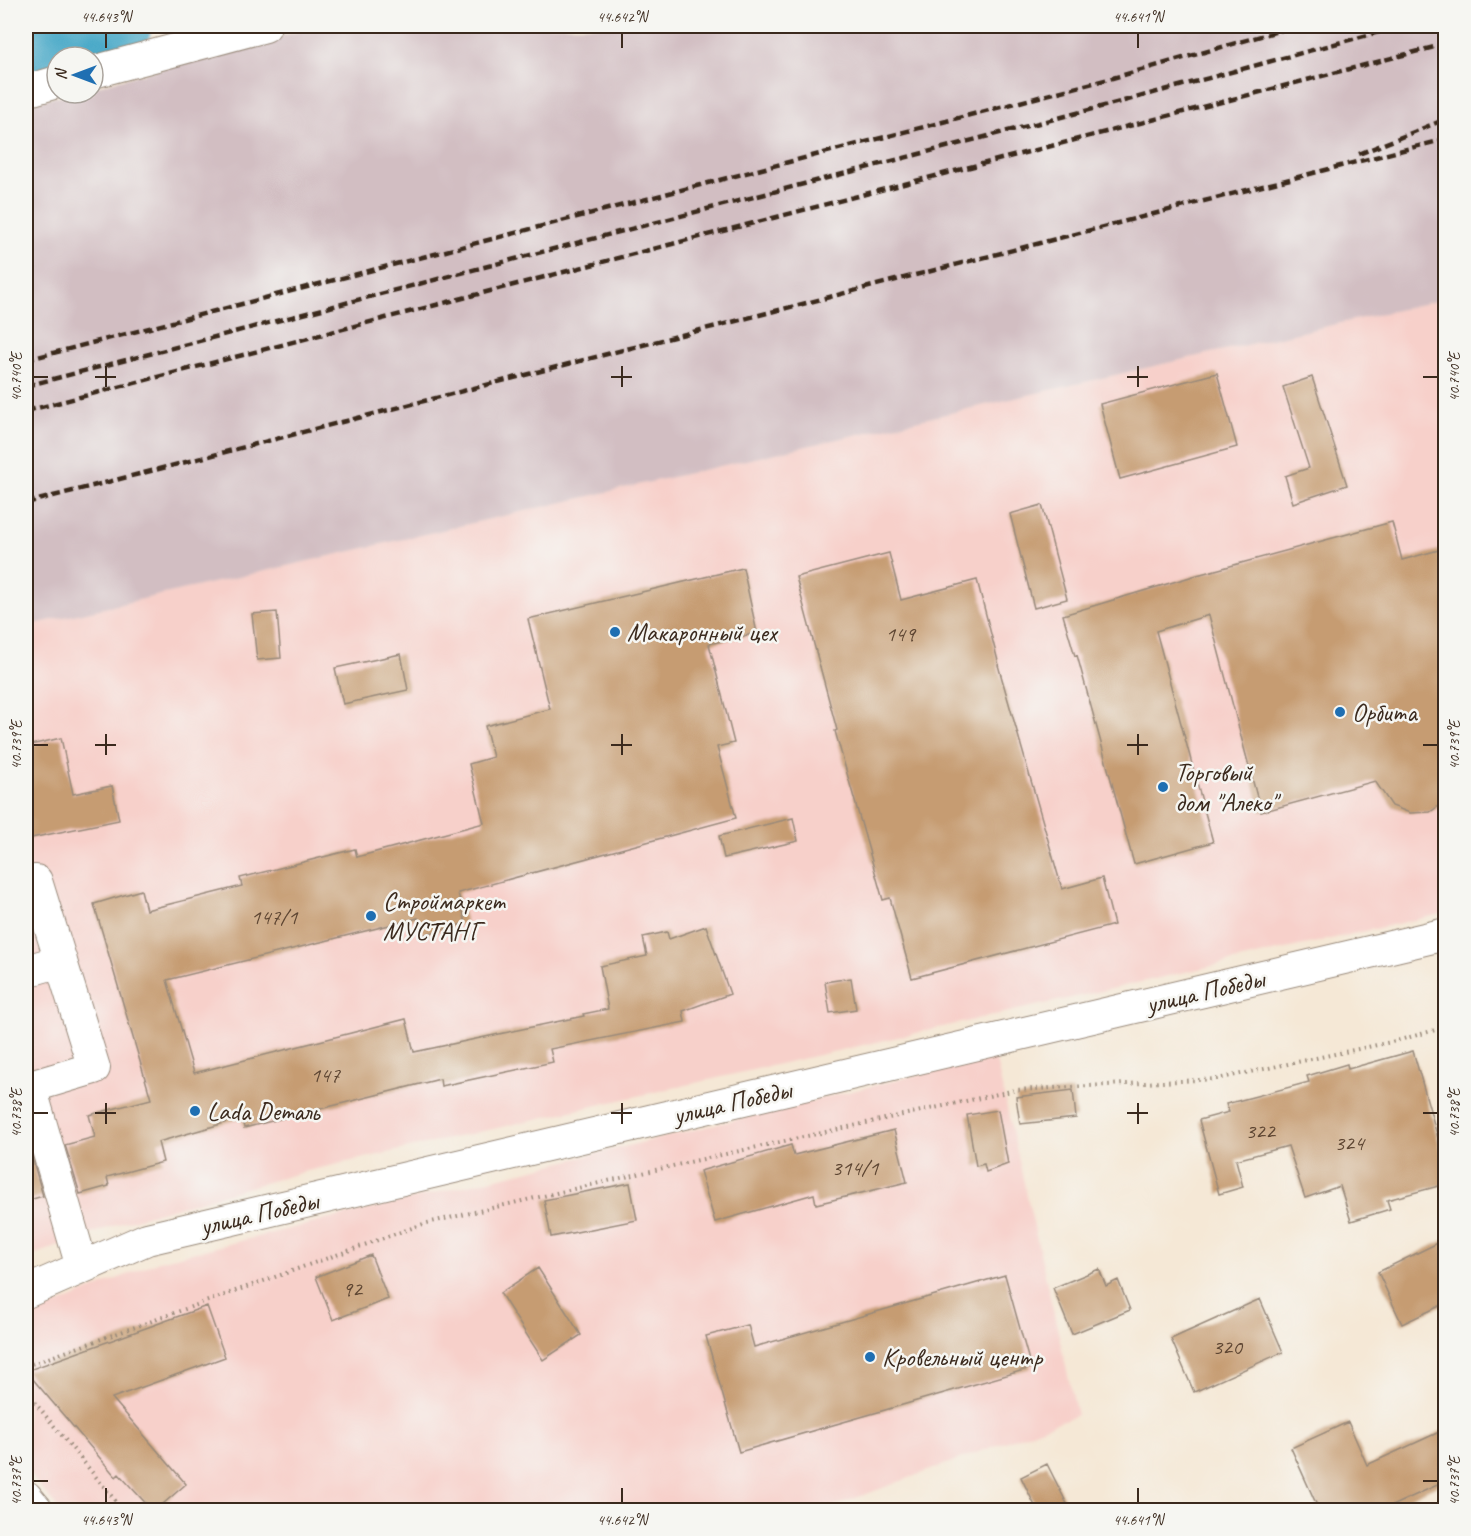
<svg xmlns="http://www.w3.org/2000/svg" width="1471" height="1536" viewBox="0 0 1471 1536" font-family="Caveat,sans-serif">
<rect width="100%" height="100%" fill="#f6f6f2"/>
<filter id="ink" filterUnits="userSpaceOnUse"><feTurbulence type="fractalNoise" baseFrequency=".0167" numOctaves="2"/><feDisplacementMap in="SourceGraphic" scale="12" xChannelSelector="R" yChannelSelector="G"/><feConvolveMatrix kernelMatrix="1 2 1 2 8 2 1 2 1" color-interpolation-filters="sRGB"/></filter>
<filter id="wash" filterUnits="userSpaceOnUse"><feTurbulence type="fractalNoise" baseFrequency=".008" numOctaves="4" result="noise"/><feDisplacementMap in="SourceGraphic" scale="24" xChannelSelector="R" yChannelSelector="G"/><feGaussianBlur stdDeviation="1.35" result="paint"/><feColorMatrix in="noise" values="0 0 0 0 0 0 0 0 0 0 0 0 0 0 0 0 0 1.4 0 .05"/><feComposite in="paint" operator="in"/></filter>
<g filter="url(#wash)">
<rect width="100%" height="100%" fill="#f5e8d6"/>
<path fill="#f7d0ca" d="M1445 299V913L303 1172 121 1223 26 1258V626Z
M995 1056 1077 1415 824 1510H59L26 1470V1318L159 1261Z"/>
<path fill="#d2bec2" d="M318 26H1445V299L26 626V104L71 93H93V87Z"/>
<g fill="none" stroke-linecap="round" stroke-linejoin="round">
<path stroke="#49a9c8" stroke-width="56" d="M26 45 106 31 124 26"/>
</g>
<g id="blocks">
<path fill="#c69c72" d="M1217 373 1237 447 1120 479 1100 404Z
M1312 377 1347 485 1293 503 1285 476 1309 468 1283 387Z
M1042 505 1067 599 1034 608 1010 514Z
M1392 522 1402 560 1446 548V801L1430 812 1410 813 1392 806 1375 781 1261 812 1209 615 1156 631 1213 842 1134 864 1077 655 1075 656 1063 615 1197 575Z
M889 553 901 600 977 580 999 665H998L1062 889 1102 878 1114 925 912 978 890 898 883 900 835 731 837 730 796 577Z
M743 568 757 633 709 644 734 743 717 747 736 818 458 893 466 923 423 935 418 918 167 980 194 1073 406 1019 414 1052 584 1016 583 1014 608 1009 600 966 647 956 643 937 667 932 669 939 706 926 730 994 683 1011 685 1022 550 1049 553 1062 441 1086 440 1079 244 1128 242 1118 158 1142 163 1162 107 1177 109 1186 80 1194 65 1145 95 1137 89 1115 151 1099 94 904 141 890 146 910 242 886 240 878 355 849 357 857 484 823 469 764 493 757 485 726 550 709 528 619Z
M277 612 281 658 257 660 252 614Z
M401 654 408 690 343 704 335 668Z
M61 738 73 794 112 786 119 820 26 839V746Z
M793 818 798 841 724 858 719 836Z
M851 978 856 1009 830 1013 825 982Z
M1413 1051 1446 1166V1184L1387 1200 1390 1209 1351 1221 1340 1186 1305 1198 1288 1146 1236 1160 1243 1187 1219 1194 1199 1120 1229 1112 1226 1104 1309 1082 1307 1076 1347 1064 1348 1069Z
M1073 1090 1076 1118 1020 1124 1016 1097Z
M998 1110 1008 1164 986 1172 984 1164 976 1166 967 1115Z
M894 1130 907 1182 816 1204 814 1194 715 1222 700 1171 791 1145 794 1155Z
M31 1154 43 1196 26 1201V1155Z
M630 1183 637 1220 551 1237 544 1200Z
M1446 1239V1303L1402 1324 1378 1272Z
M371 1255 388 1299 333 1320 316 1277Z
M538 1268 581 1335 543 1360 500 1293Z
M1099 1269 1106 1286 1118 1280 1130 1310 1072 1334 1053 1288Z
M1005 1275 1031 1368 739 1452 706 1336 748 1325 754 1347Z
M1260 1299 1283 1352 1194 1392 1171 1339Z
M207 1306 225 1357 112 1398 186 1484 156 1510H152L119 1474 116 1477 26 1371Z
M1348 1422 1367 1465 1446 1429V1481L1383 1510H1319L1291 1448Z
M1047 1464 1070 1510H1037L1021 1477Z"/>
</g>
</g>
<g filter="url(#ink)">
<use href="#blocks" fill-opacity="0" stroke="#98897a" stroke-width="1.5"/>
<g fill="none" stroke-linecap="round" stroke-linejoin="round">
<g stroke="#98897a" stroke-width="34">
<path id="minor" d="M93 72 265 26
M26 91 57 82
M26 882 36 881 94 1068 30 1087 26 1086
M26 971 61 961
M30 1087 82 1267
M26 1292 147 1239 1446 934
M26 1497 37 1510"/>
</g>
<path stroke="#98897a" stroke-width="4" stroke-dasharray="1.5 4.5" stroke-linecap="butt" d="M26 1366 423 1224 694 1161 1016 1090 1217 1079 1396 1041 1446 1027
M26 1394 36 1404 123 1510"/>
<use href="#minor" stroke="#fff" stroke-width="32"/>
<path stroke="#3b2a1e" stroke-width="4.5" stroke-dasharray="9 4.5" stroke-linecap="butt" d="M1359 154 1446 119
M26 360 1120 76 1296 26
M26 386 1135 98 1401 26
M26 411 1446 44
M26 503 1446 139"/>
</g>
</g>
<path fill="none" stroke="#3b2a1e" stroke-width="2" d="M106 33V48M622 33V48M1138 33V48M106 366V387M622 366V387M1138 366V387M33 377H48M95 377H116M611 377H632M1127 377H1148M1423 377H1438M106 734V755M622 734V755M1138 734V755M33 745H48M95 745H116M611 745H632M1127 745H1148M1423 745H1438M106 1103V1124M622 1103V1124M1138 1103V1124M33 1113H48M95 1113H116M611 1113H632M1127 1113H1148M1423 1113H1438M33 1481H48M1423 1481H1438M106 1488V1503M622 1488V1503M1138 1488V1503"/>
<g fill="#1f6fb2" stroke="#f6f6f2" stroke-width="2">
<circle cx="615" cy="632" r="6"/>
<circle cx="1340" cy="712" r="6"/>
<circle cx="1163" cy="787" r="6"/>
<circle cx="371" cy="916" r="6"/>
<circle cx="195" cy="1111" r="6"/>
<circle cx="870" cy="1357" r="6"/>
</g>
<g text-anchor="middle" stroke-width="5" stroke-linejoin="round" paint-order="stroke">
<g font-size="22" fill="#5e4633">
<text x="900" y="641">149</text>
<text x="274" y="924">147/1</text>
<text x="325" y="1082">147</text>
<text x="1260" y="1138">322</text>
<text x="1349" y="1150">324</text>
<text x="855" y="1175">314/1</text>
<text x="352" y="1296">92</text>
<text x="1227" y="1354">320</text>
</g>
<g font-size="26" fill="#3b2a1e" stroke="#f6f6f2" text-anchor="start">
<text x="627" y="641">Макаронный цех</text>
<text x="1352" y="721">Орбита</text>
<text x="1175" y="781">Торговый<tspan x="1175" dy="30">дом "Алеко"</tspan></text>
<text x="383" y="910">Строймаркет<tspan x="383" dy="30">МУСТАНГ</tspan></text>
<text x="207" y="1120">Lada Dеталь</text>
<text x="882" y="1366">Кровельный центр</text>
</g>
<g font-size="26" fill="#3b2a1e" stroke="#f6f6f2">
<text transform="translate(1205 991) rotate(-13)" y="9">улица Победы</text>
<text transform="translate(732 1102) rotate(-13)" y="9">улица Победы</text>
<text transform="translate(259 1213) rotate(-13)" y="9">улица Победы</text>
</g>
</g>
<rect width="1471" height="1536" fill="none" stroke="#f6f6f2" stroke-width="66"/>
<g transform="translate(75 75) rotate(270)"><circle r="28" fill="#f6f6f2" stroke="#aba49d" stroke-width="1.5"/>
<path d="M0-4.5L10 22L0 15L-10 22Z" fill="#1f6fb2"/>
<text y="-9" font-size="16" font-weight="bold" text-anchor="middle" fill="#3b2a1e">N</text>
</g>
<rect x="33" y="33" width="1405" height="1470" fill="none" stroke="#3b2a1e" stroke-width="2"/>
<g font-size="15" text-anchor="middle" fill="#3b2a1e">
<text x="106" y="22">44.643°N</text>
<text x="622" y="22">44.642°N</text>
<text x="1138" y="22">44.641°N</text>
<text transform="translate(1454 377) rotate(-90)" y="5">40.740°E</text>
<text transform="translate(16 377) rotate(-90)" y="5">40.740°E</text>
<text transform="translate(1454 745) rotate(-90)" y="5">40.739°E</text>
<text transform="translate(16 745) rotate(-90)" y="5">40.739°E</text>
<text transform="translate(1454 1113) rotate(-90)" y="5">40.738°E</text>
<text transform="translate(16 1113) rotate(-90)" y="5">40.738°E</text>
<text transform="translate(1454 1481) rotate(-90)" y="5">40.737°E</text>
<text transform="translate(16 1481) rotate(-90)" y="5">40.737°E</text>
<text x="106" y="1525">44.643°N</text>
<text x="622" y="1525">44.642°N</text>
<text x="1138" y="1525">44.641°N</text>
</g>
</svg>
